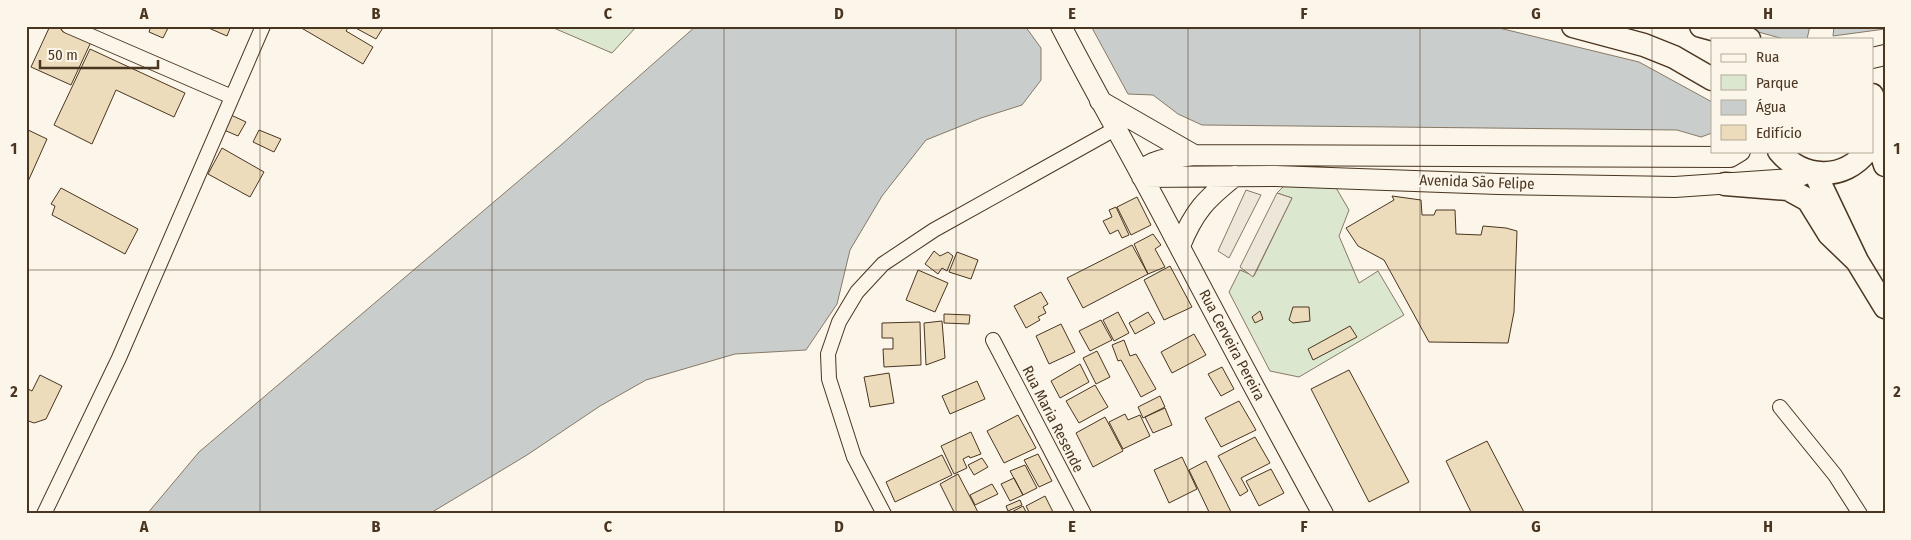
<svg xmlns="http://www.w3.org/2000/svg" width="1911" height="540" viewBox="0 0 1911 540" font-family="'Fira Sans Condensed',sans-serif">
<rect width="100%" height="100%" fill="#fbf6e9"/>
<path fill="#dce7d0" stroke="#887966" d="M549 26H637L612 53Z
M1284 186H1335L1349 210 1339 236 1359 283 1378 271 1404 315 1299 377 1270 371 1229 292 1240 270 1254 276 1292 198 1277 193Z"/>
<path fill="#ede7d9" stroke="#887966" d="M1246 190 1261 195 1229 258 1218 251Z
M1277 193 1292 198 1253 277 1240 267Z"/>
<path fill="#c9cecd" stroke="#887966" d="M696 26H1025L1041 48V80L1022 105 981 118 926 140 882 196 850 250 837 304 806 350 735 354 646 380 600 406 527 455 429 514H147L199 452 561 145Z
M1091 26H1491L1639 62 1712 102V133L1701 137 1677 130 1202 125 1178 114 1153 95 1128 94Z
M1736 26H1810L1807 39H1784Z
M1834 26H1885V29L1833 36Z"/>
<path fill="#ecdcbc" stroke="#4a3520" d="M50 26H54L91 42 71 85 31 67Z
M151 26H169L163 38 149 32Z
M204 26H231L227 36Z
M298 26H349L346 31 373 47 363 64Z
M352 26H384L376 39Z
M90 49 185 93 174 117 116 90 92 144 54 125Z
M231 115 246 122 238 136 224 130Z
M26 129 47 139 26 186Z
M259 130 281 139 274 152 253 142Z
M222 148 264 172 250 197 208 174Z
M61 188 138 229 125 254 52 215 55 206 51 204Z
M1392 196 1421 200 1422 215H1434L1436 210H1455L1456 234 1481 235 1483 226 1506 228 1517 231 1514 312 1508 343 1429 342 1384 260 1358 246 1346 228 1394 200Z
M1137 197 1151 225 1131 235 1117 207Z
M1116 207 1129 235 1122 238 1118 230 1110 234 1103 221 1112 217 1109 210Z
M1153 234 1161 245 1155 249 1165 267 1148 274 1134 244Z
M1132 245 1148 274 1083 308 1067 278Z
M934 251 940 256 948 252 953 256 947 271 942 268 938 274 925 264Z
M957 252 978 260 971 279 949 272Z
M1170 266 1192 307 1164 320 1144 280Z
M918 270 948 283 935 312 906 300Z
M1041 292 1048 304 1043 307 1046 313 1038 317 1040 320 1026 328 1014 306Z
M1293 307H1309L1310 321 1293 323 1289 320Z
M1260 311 1263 319 1255 323 1252 317Z
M1118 312 1129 333 1114 341 1103 320Z
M1148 312 1155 323 1135 334 1129 323Z
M944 314 970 315 969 324 944 323Z
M1101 320 1112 340 1090 351 1079 331Z
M942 321 945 358 926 365 924 323Z
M920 322 921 365 884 367 883 349H893V338H882V323Z
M1061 324 1075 352 1049 364 1036 336Z
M1350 326 1357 337 1313 360 1308 349Z
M1194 334 1206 355 1172 373 1161 352Z
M1124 340 1130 356 1136 354 1156 389 1141 397 1121 360 1118 361 1112 345Z
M1097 351 1110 377 1096 384 1083 358Z
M1080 364 1089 382 1060 398 1051 381Z
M1222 367 1234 389 1221 396 1208 374Z
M1349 370 1409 482 1369 502 1311 389Z
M889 373 894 403 870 407 864 377Z
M40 375 62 386 46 419 34 423 26 420V388L32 391Z
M977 381 985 399 950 414 942 396Z
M1095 385 1108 407 1079 423 1066 401Z
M1160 396 1165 407 1143 418 1138 407Z
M1239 401 1256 430 1221 447 1205 418Z
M1165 408 1172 425 1153 433 1145 417Z
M1125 414 1128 420 1140 415 1150 436 1123 449 1109 422Z
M1018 415 1036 448 1004 463 987 431Z
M1105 417 1123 451 1093 467 1076 433Z
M971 432 981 454 970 458 969 456 963 459 967 468 954 474 941 446Z
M1255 437 1270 463 1241 478 1248 491 1240 496 1218 456Z
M1487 441 1525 514H1472L1446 461Z
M1038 454 1052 481 1039 487 1024 460Z
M942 455 952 475 895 502 886 482Z
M1182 457 1197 489 1169 503 1154 470Z
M982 458 988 467 974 475 968 465Z
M1206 461 1232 514H1210L1189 470Z
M1025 465 1037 488 1023 495 1010 471Z
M1271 469 1284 493 1259 506 1246 481Z
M958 474 979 514H955L940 484Z
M1014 478 1023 495 1010 501 1001 484Z
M992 484 998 494 975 505 970 495Z
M1045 496 1054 514H1030L1026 506Z
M1020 500 1022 505 1008 511 1006 506Z
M1023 506 1027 514H1008Z"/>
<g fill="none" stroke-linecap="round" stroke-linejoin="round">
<g stroke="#4a3520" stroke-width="16">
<path id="street" d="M68 26 232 97
M993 340 1084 514
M1780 407 1835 475 1860 514
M44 514 119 358 263 26
M884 514 854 457 829 379 828 354 839 322 857 292 883 264 934 230 1115 129"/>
</g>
<g stroke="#4a3520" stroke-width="22">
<path id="secondary" d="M1061 26C1098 98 1139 168 1176 240 1224 331 1273 423 1323 514
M1872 58 1885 55
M1100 101 1194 155
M1140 172C1154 158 1174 158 1194 155L1730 157 1740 151
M1142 177 1275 176 1498 184 1675 187 1792 179 1810 172
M1180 246C1194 211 1206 199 1235 176"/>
</g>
<g stroke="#4a3520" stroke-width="25">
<path id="primary" d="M1573 26 1644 45 1674 57 1712 79
M1701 26 1749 39
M1872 95C1879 111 1879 127 1872 143
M1876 136 1885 165
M1779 151C1803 180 1844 181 1867 151
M1815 173 1857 261 1885 307
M1725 184 1788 189 1808 200 1829 234 1857 261"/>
</g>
<use href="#street" stroke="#fbf6e9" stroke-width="14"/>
<use href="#secondary" stroke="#fbf6e9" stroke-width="20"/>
<use href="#primary" stroke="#fbf6e9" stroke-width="22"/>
</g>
<path fill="none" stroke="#4a3520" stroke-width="1" stroke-opacity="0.55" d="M260 26V514M492 26V514M724 26V514M956 26V514M1188 26V514M1420 26V514M1652 26V514M26 270H1885"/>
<g text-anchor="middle" stroke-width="4" stroke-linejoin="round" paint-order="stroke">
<g font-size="15" fill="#4a3520" stroke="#fbf6e9">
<text transform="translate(1477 182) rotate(2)" y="5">Avenida São Felipe</text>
<text transform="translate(1232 345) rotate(62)" y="5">Rua Cerveira Pereira</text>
<text transform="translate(1053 419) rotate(63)" y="5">Rua Maria Resende</text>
</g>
</g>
<rect width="1911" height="540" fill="none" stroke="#fbf6e9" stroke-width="55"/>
<rect x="1711" y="38" width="162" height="115" fill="#fbf6e9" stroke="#b4a999"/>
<rect x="1721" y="54" width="25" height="8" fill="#fbf6e9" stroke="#b4a999"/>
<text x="1756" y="62" font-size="15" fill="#4a3520">Rua</text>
<rect x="1721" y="75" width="25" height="15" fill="#dce7d0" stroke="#b4a999"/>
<text x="1756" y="88" font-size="15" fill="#4a3520">Parque</text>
<rect x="1721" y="100" width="25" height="15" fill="#c9cecd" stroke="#b4a999"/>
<text x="1756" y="112" font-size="15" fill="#4a3520">Água</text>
<rect x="1721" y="125" width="25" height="15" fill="#ecdcbc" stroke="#b4a999"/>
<text x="1756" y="138" font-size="15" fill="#4a3520">Edifício</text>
<path d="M40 60v8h118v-8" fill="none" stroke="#4a3520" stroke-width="2.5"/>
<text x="48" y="60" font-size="15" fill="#4a3520" stroke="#fbf6e9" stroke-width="4" paint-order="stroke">50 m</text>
<rect x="28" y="28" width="1856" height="484" fill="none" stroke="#4a3520" stroke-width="2"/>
<g font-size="16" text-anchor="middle" font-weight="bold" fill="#4a3520">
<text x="144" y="19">A</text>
<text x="376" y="19">B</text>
<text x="608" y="19">C</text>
<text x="839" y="19">D</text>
<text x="1072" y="19">E</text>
<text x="1304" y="19">F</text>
<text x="1536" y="19">G</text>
<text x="1768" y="19">H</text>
<text x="14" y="154">1</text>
<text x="1897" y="154">1</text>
<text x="14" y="397">2</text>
<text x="1897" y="397">2</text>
<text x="144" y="532">A</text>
<text x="376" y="532">B</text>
<text x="608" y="532">C</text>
<text x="839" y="532">D</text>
<text x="1072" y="532">E</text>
<text x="1304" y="532">F</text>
<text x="1536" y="532">G</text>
<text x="1768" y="532">H</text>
</g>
</svg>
